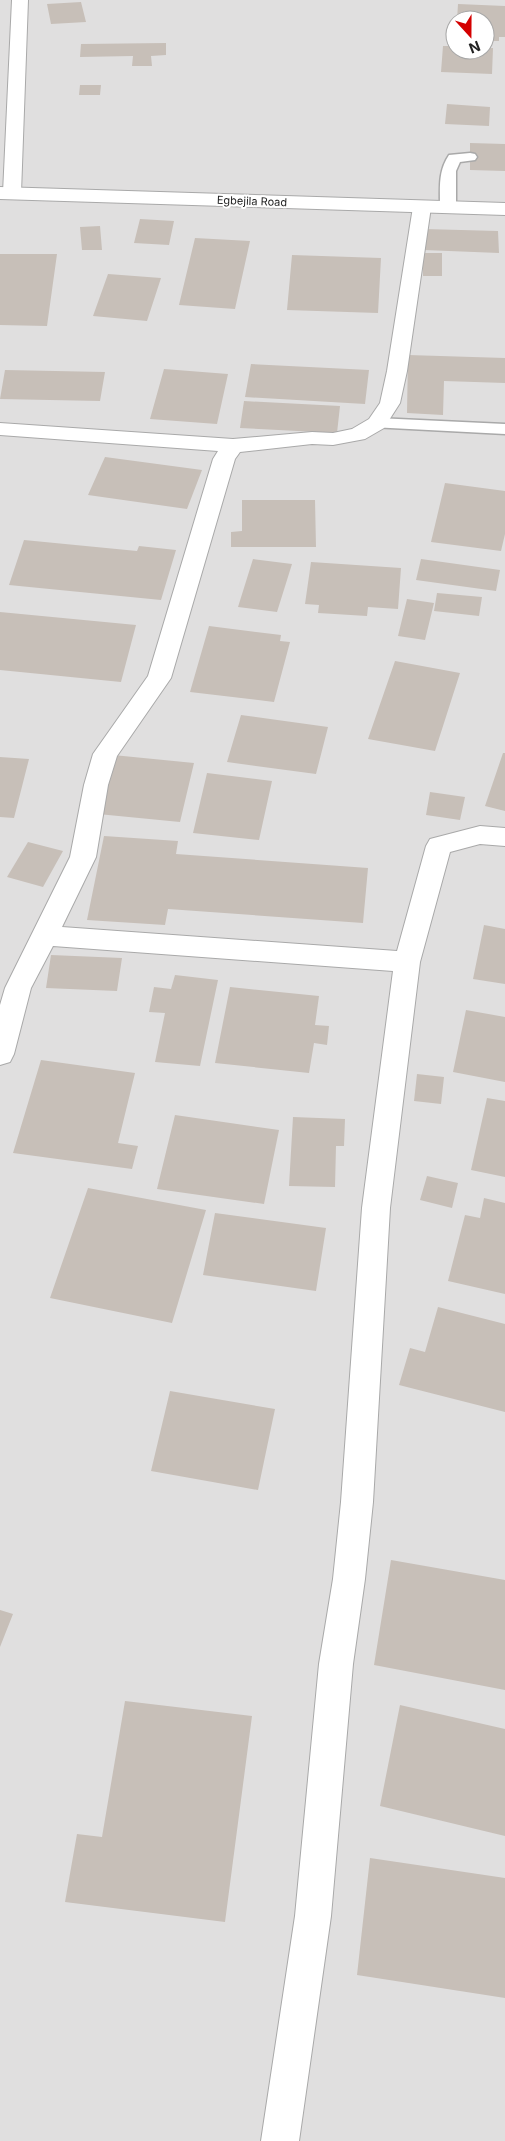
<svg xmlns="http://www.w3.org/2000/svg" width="505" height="2141" viewBox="0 0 505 2141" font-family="Inter,sans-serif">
<rect width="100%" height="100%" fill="#f2efe9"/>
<path fill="#e0dfdf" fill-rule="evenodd" d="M0 0H505V2141H0ZM455 20H485V50H455Z"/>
<path fill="#c7bfb8" d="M81 2 86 22 51 24 47 4Z
M458 4 505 6V37H499V41H485V20H457Z
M166 43V55L151 56 152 66H132L133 56 80 57 81 44Z
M443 46H455V50L493 48 492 74 441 72Z
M80 85H101L100 95H79Z
M447 104 490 107 489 126 445 124Z
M470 143 505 144V171L470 170Z
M140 219 174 221 169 245 134 243Z
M100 226 102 250H82L80 227Z
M424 229 498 231 499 253 424 250Z
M195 238 250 241 235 309 179 305Z
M423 253H442V276H423Z
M0 254H57L47 326 0 325Z
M292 255 381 258 378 313 287 310Z
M108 274 161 278 147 321 93 316Z
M408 355 505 358V383L444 381 443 415 407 413Z
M251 364 369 370 365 404 245 397Z
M164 369 228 374 217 424 150 419Z
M5 370 105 372 100 401 0 399Z
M244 401 340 406 337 433 240 428Z
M105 457 202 470 187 509 88 495Z
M445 483 505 491V534L501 551 431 542Z
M242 500H315L316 547H231V532L242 531Z
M24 540 137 551 139 546 176 550 161 600 9 585Z
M253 559 292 564 277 612 238 607Z
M421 559 500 570 496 591 416 580Z
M311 562 401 568 398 609 368 607 367 616 318 613 319 605 305 604Z
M437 593 482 597 479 616 434 611Z
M407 599 434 603 425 640 398 636Z
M0 612 136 625 121 682 0 670Z
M209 626 281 635 280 641 290 642 274 702 190 692Z
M395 661 460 673 435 751 368 739Z
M241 715 328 727 316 774 227 762Z
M503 753H505V811L485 806Z
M113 755 194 763 180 822 98 814Z
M0 757 29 759 14 818 0 817Z
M207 773 272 781 259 840 193 833Z
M430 792 465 797 460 820 426 815Z
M104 836 178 841 176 854 368 868 363 923 168 909 165 925 87 920Z
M28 842 63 851 43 887 7 877Z
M484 925 505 929V984L473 979Z
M51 955 122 958 117 991 46 988Z
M175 975 218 980 200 1066 155 1062 165 1013 149 1012 154 987 171 989Z
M230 987 319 996 315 1025 329 1026 327 1045 314 1043 309 1073 215 1063Z
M466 1010 505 1017V1082L453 1072Z
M41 1060 135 1073 118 1143 138 1146 132 1169 13 1153Z
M417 1074 444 1077 441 1104 414 1101Z
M487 1098 505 1101V1177L471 1170Z
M175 1115 279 1130 264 1204 157 1189Z
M293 1117 345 1119 344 1146H336L335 1187 289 1186Z
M427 1176 458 1183 452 1208 420 1200Z
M88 1188 206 1210 172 1323 50 1298Z
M484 1198 505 1203V1294L448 1281 465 1215 480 1218Z
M215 1213 326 1228 316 1291 203 1275Z
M438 1307 505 1324V1412L399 1385 410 1348 425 1352Z
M170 1391 275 1409 258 1490 151 1471Z
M391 1560 505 1580V1690L374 1665Z
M0 1610 13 1614 0 1647Z
M125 1701 252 1716 225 1922 65 1902 77 1834 102 1837Z
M400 1705 505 1729V1836L380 1806Z
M370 1858 505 1878V1998L357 1975Z"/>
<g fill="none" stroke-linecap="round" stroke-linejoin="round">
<g stroke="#a9a9a9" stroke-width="3">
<path id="service" d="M470 153 475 154 477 157 475 160 460 162 456 171V207L453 210H443L440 207C440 188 438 171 449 155Z
M377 418 505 424V434L371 427 368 423 371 419Z"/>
</g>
<g stroke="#a9a9a9" stroke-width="2">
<path id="minor" d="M12 0H28L21 193 19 197 12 199 5 197 3 193Z
M422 201 429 203 431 207 407 371 400 403 384 428 365 439 333 445 312 444 240 452 235 459 171 678 117 756 108 785 96 857 62 927 397 951 426 846 430 839 480 826 505 828V846L480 844 450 852 420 962 390 1208 373 1502 365 1579 353 1664 331 1916 299 2141H261L295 1916 319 1664 333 1579 341 1502 362 1208 393 971 53 946 31 988 14 1054 10 1062 0 1065V1005L5 988 70 857 84 785 93 754 148 676 213 459 218 451 0 435V423L233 439 312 432 333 433 352 429 369 419 380 403 387 371 413 207 415 203Z"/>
</g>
<g stroke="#a9a9a9" stroke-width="2">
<path id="tertiary" d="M0 187 505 203V215L0 199Z"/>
</g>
<use href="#service" fill="#fff" fill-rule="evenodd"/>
<use href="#minor" fill="#fff" fill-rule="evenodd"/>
<use href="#tertiary" fill="#fff" fill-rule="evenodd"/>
</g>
<g text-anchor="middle" stroke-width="4" stroke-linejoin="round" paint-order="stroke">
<g font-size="11" fill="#222" stroke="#fff">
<text transform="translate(252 201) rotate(2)" y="4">Egbejila Road</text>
</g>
</g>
<g transform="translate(470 35) rotate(159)"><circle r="24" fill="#ffffff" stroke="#a7a7a7"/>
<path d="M0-4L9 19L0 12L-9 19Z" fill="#d40000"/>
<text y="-8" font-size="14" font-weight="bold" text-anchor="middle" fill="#222222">N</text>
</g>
</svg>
